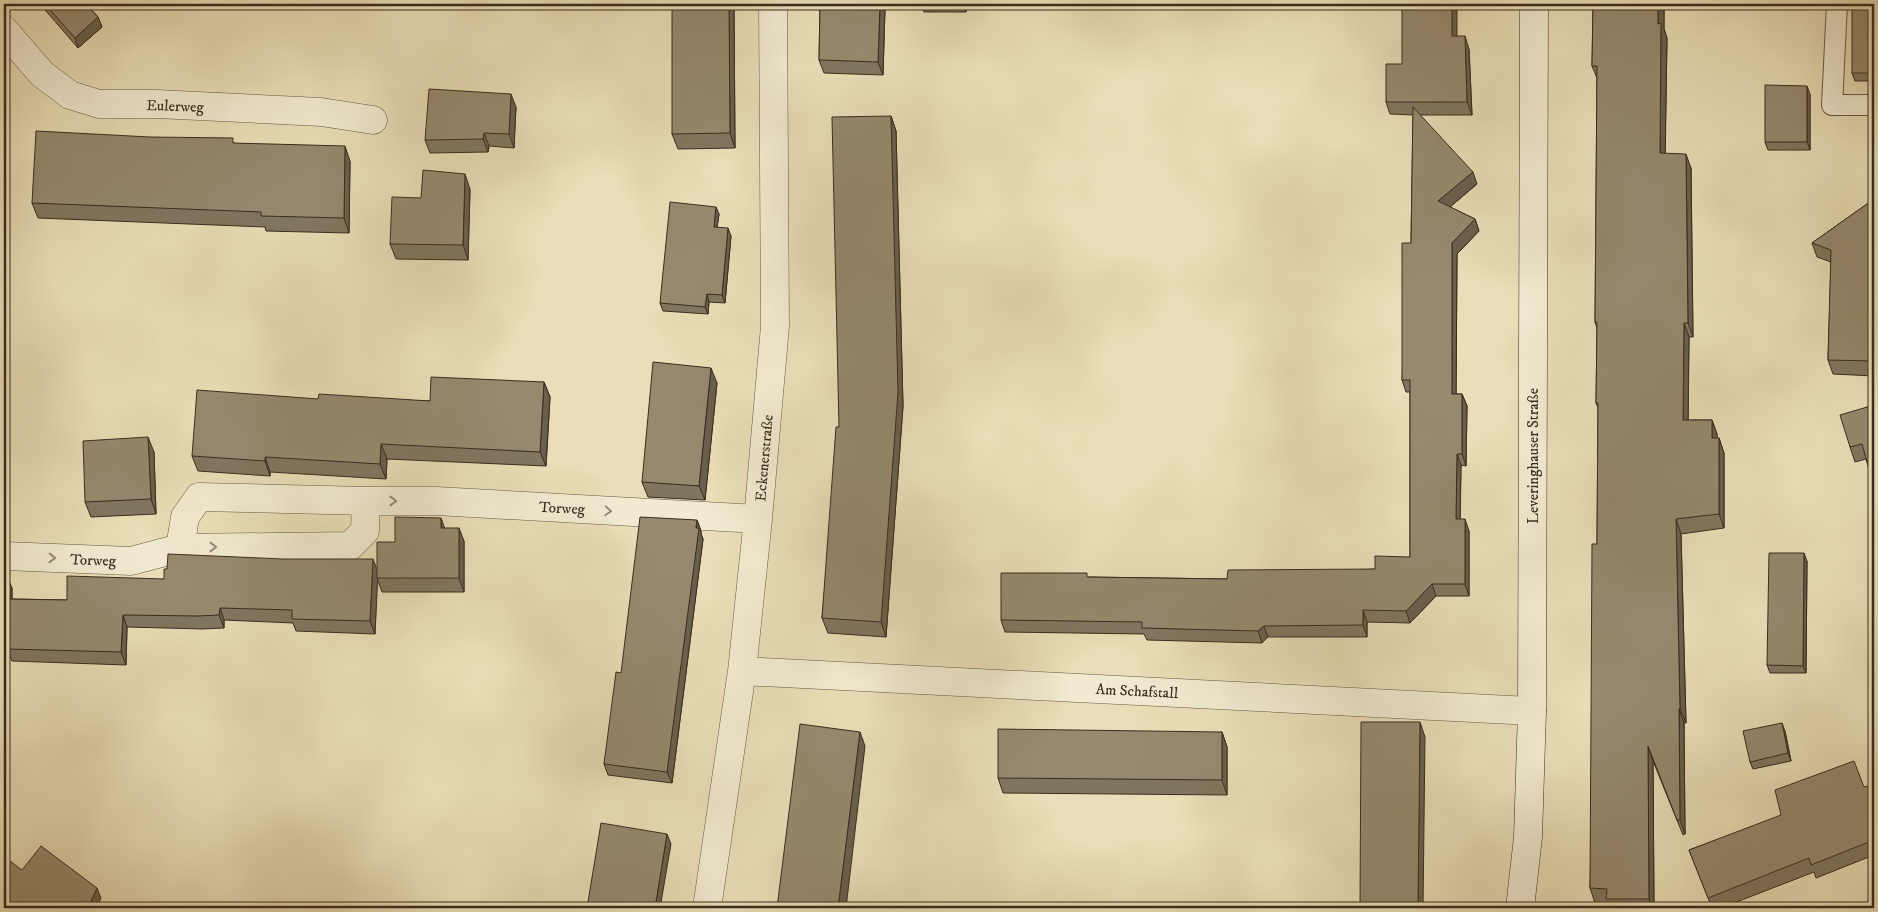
<svg xmlns="http://www.w3.org/2000/svg" width="1878" height="912" viewBox="0 0 1878 912" font-family="'IM FELL DW Pica',serif">
<rect width="100%" height="100%" fill="#e9deb7"/>
<filter id="stains"><feTurbulence type="fractalNoise" baseFrequency=".004" numOctaves="4"/><feColorMatrix values="0 0 0 0 .2 0 0 0 0 .09 0 0 0 0 .02 0 0 0 .5 -.17"/></filter>
<radialGradient id="worn" r=".72"><stop offset=".6" stop-color="#630" stop-opacity="0"/><stop offset="1" stop-color="#630" stop-opacity=".3"/></radialGradient>
<g fill="none" stroke-linecap="round" stroke-linejoin="round">
<g stroke="#665845" stroke-width="22">
<path id="lane" d="M1837 4 1832 105H1874"/>
</g>
<g stroke="#665845" stroke-width="29">
<path id="street" d="M4 30 42 74 70 95 99 104H157L321 112 373 120
M180 548 185 517 199 497 366 501
M4 556 131 561 180 548 350 546 365 531 366 501H436L758 519
M742 671 1532 711
M707 908 742 671 758 519 775 326 773 4"/>
</g>
<g stroke="#3a2c1f" stroke-width="29">
<path id="secondary" d="M1520 908 1528 837 1532 711 1534 4"/>
</g>
<use href="#lane" stroke="#f1ead0" stroke-width="20"/>
<use href="#street" stroke="#f1ead0" stroke-width="28"/>
<use href="#secondary" stroke="#f1ead0" stroke-width="28"/>
</g>
<path fill="#80765f" stroke="#3a2c1f" d="M40 4H91L88 6 98 17 102 27 78 48Z
M734 4 735 148 678 149 672 134Z
M820 4H883L885 8 883 75 824 73 819 60Z
M921 4H966V12H924Z
M1593 4H1664V29L1667 38 1665 154 1691 168 1693 337H1689L1688 420H1712L1717 434V438H1719L1724 453V528L1681 534 1686 723H1684L1685 834 1683 835 1653 761 1654 908H1610L1608 903H1595L1590 888 1597 544 1598 408 1596 403 1597 328 1595 322 1597 78 1592 66Z
M1874 4V81H1855L1852 73Z
M1457 36 1469 49 1472 115H1420L1477 184 1450 207 1475 219 1479 231 1457 254 1456 394H1462L1467 406 1466 466 1461 465 1460 519 1469 531V596H1436L1410 623 1367 622V637H1268L1262 643 1147 640 1144 634 1005 632 1001 620 1089 577 1227 579 1375 569 1410 557V392H1406L1402 380 1411 243 1413 115 1390 114 1386 102 1402 64Z
M1810 94V150H1768L1765 142Z
M516 107 514 148 489 146 488 152 430 153 425 140Z
M891 116 896 131 903 406 886 637 828 633 822 618 839 427Z
M234 143 350 161 349 233 266 231 265 227 38 218 32 203Z
M470 189 468 260 396 259 390 244 421 198Z
M1874 199V376L1833 374 1828 360 1831 262 1817 257 1812 243Z
M719 214 717 227 731 236 725 303 709 302 708 314 663 311 660 303Z
M544 382 550 397 546 466 387 459 386 479 270 472V476L198 471 192 456 318 399 430 401Z
M717 383 705 500 648 497 642 482Z
M1874 405V485L1866 459 1855 462 1850 447Z
M154 452 156 514 91 517 85 502Z
M697 520 701 531V534L703 539 672 783 608 775 604 764 621 673Z
M444 528 464 541V592H382L377 578 375 634 296 631 293 623 224 620V628L203 629 127 627 126 665 12 661 7 649V622H4V576L12 588V599L67 600 164 579 377 571 395 542Z
M1807 561 1806 673H1770L1767 665Z
M1785 731 1791 761 1753 769 1750 762Z
M1222 732 1227 747V795L1003 793 998 778Z
M1874 786V855L1816 878 1814 872 1721 908H1712L1689 850 1864 787Z"/>
<path fill="#68604d" stroke="#3a2c1f" d="M729 4H734L735 148 730 133Z
M880 4H883L885 8 883 75 878 62Z
M963 4H966V12Z
M1452 4H1457V48L1452 36Z
M1658 4H1664V29L1667 38 1665 168 1660 153Z
M98 17 102 27 78 48 75 38Z
M1465 36 1469 49 1472 115 1467 102Z
M1807 86 1810 94V150L1807 142Z
M511 94 516 107 514 148 509 134Z
M891 116 896 131 903 406 886 637 881 622Z
M484 133 489 146 488 152 483 139Z
M345 146 350 161 349 233 344 218Z
M1686 154 1691 168 1693 337 1688 323Z
M1473 172 1477 184 1443 213 1438 201Z
M465 174 470 189 468 260 463 245Z
M716 207 719 214 716 235 714 227Z
M1475 219 1479 231 1457 254 1456 405 1452 394V243Z
M728 228 731 236 725 303 722 295Z
M707 294 709 302 708 314 705 307Z
M1684 323 1689 337 1688 434 1683 420Z
M711 368 717 383 705 500 699 486Z
M544 382 550 397 546 466 540 452Z
M1462 394 1467 406 1466 466 1462 454Z
M1712 420 1717 434V453L1712 438Z
M148 437 154 452 156 514 151 499Z
M1719 438 1724 453V528L1719 514Z
M381 444 387 459 386 479 380 464Z
M1457 454 1461 465 1460 531 1456 519Z
M265 457 270 472V476L265 461Z
M441 518 446 532 441 528Z
M1465 519 1469 531V596L1465 584Z
M1676 519 1681 534 1686 723 1680 709Z
M697 520 701 531V534L703 539 672 783 667 772Z
M459 528 464 541V592L459 578Z
M1804 553 1807 561 1806 673 1803 666Z
M373 559 378 572 375 634 370 621Z
M7 576 12 588V612L8 599Z
M1432 584 1436 596 1410 623 1406 611Z
M220 608 224 620V628L219 615Z
M1363 610 1367 622V637L1363 625Z
M123 615 127 627 126 665 121 652Z
M1264 626 1268 637 1262 643 1258 631Z
M1679 709 1684 723 1685 834 1680 820Z
M1420 722 1425 737 1423 908H1418Z
M1782 723 1785 731 1791 761 1788 753Z
M860 732 865 746 846 908H838Z
M1222 732 1227 747V795L1222 780Z
M1648 746 1653 761 1654 908H1652L1649 899Z
M667 834 671 844 660 908H655Z
M97 888 101 898 96 908H88Z"/>
<path fill="#95896e" stroke="#3a2c1f" d="M45 4H86L98 17 75 38Z
M672 4H729L730 133 672 134Z
M820 4H880L878 62 819 60Z
M1402 4H1452V36H1465L1467 102H1386V64H1402Z
M1593 4H1658V24L1661 23 1660 153 1686 154 1688 323H1684L1683 420H1712V438H1719V514L1676 519 1680 709H1679L1680 820H1677L1648 746 1649 899H1606L1607 889 1590 888 1592 544H1597L1598 403H1596L1597 322H1595L1597 66H1592Z
M1852 4H1874V73H1852Z
M1765 85 1807 86V142H1765Z
M429 89 511 94 509 134 484 133 483 139 425 140Z
M1413 107 1473 172 1438 201 1475 219 1452 243V394H1462V454H1457L1456 519H1465V584H1432L1406 611 1363 610V625L1264 626 1258 631 1142 628V622L1001 620V573H1087V577L1227 579 1228 570 1375 569V556L1410 557V380H1402V243H1411Z
M891 116 898 392 881 622 822 618 836 427H839L832 117Z
M36 131 150 137 233 138V143L345 146 344 218 261 216V212L32 203Z
M423 170 465 174 463 245 390 244 392 197 421 198Z
M1874 199V361L1828 360 1831 250 1812 243Z
M670 202 716 207 714 227 728 228 722 295 707 294 705 307 660 303Z
M653 362 711 368 699 486 642 482Z
M431 377 544 382 540 452 381 444 380 464 265 457V461L192 456 197 390 318 399 319 394 430 401Z
M1874 405V478L1872 479 1862 444 1850 447 1840 415Z
M148 437 151 499 85 502 83 441Z
M395 517 441 518V528H459V578H377V542H395Z
M640 517 697 520 696 528H699L667 772 604 764 616 672 621 673Z
M1769 553H1804L1803 666 1767 665Z
M168 554 283 559H373L370 621 292 619V610L220 608 219 615 198 616 123 615 121 652 7 649V609H4V576H7L8 599 67 600V576L164 579V569H167Z
M1361 722H1420L1418 908H1360Z
M1782 723 1788 753 1750 762 1743 731Z
M800 724 860 732 838 908H777Z
M998 729 1222 732V780L998 778Z
M1854 761 1864 787 1874 784V840L1811 865 1809 858 1708 898 1689 850 1781 815 1775 790Z
M601 823 667 834 655 908H587Z
M41 846 97 888 88 908H4V869L10 861 22 870Z"/>
<defs><path id="oneway-chevron" d="M-2-3.5L2.5 0L-2 3.5" fill="none" stroke-width="1.6" stroke-linecap="round" stroke-linejoin="round" transform="scale(1.25)"/></defs>
<g stroke="#968b78">
<use href="#oneway-chevron" transform="translate(393 501)"/>
<use href="#oneway-chevron" transform="translate(608 511) rotate(3)"/>
<use href="#oneway-chevron" transform="translate(213 547)"/>
<use href="#oneway-chevron" transform="translate(52 558) rotate(2)"/>
</g>
<g text-anchor="middle" stroke-width="4.5" stroke-linejoin="round" paint-order="stroke">
<g font-size="15" fill="#3a2c1f" stroke="#f1ead0">
<text transform="translate(175 106) rotate(2)" y="5">Eulerweg</text>
<text transform="translate(1533 456) rotate(-90)" y="5">Leveringhauser Straße</text>
<text transform="translate(764 458) rotate(-85)" y="5">Eckenerstraße</text>
<text transform="translate(562 508) rotate(3)" y="5">Torweg</text>
<text transform="translate(93 560) rotate(2)" y="5">Torweg</text>
<text transform="translate(1137 691) rotate(3)" y="5">Am Schafstall</text>
</g>
</g>
<rect width="1878" height="912" fill="none" stroke="#e9deb7" stroke-width="20"/>
<rect x="5" y="5" width="1868" height="902" fill="none" stroke="#3a2c1f" stroke-width="2.5"/>
<rect x="10" y="10" width="1858" height="892" fill="none" stroke="#3a2c1f"/>
<rect width="100%" height="100%" filter="url(#stains)"/>
<rect width="100%" height="100%" fill="url(#worn)"/>
</svg>
